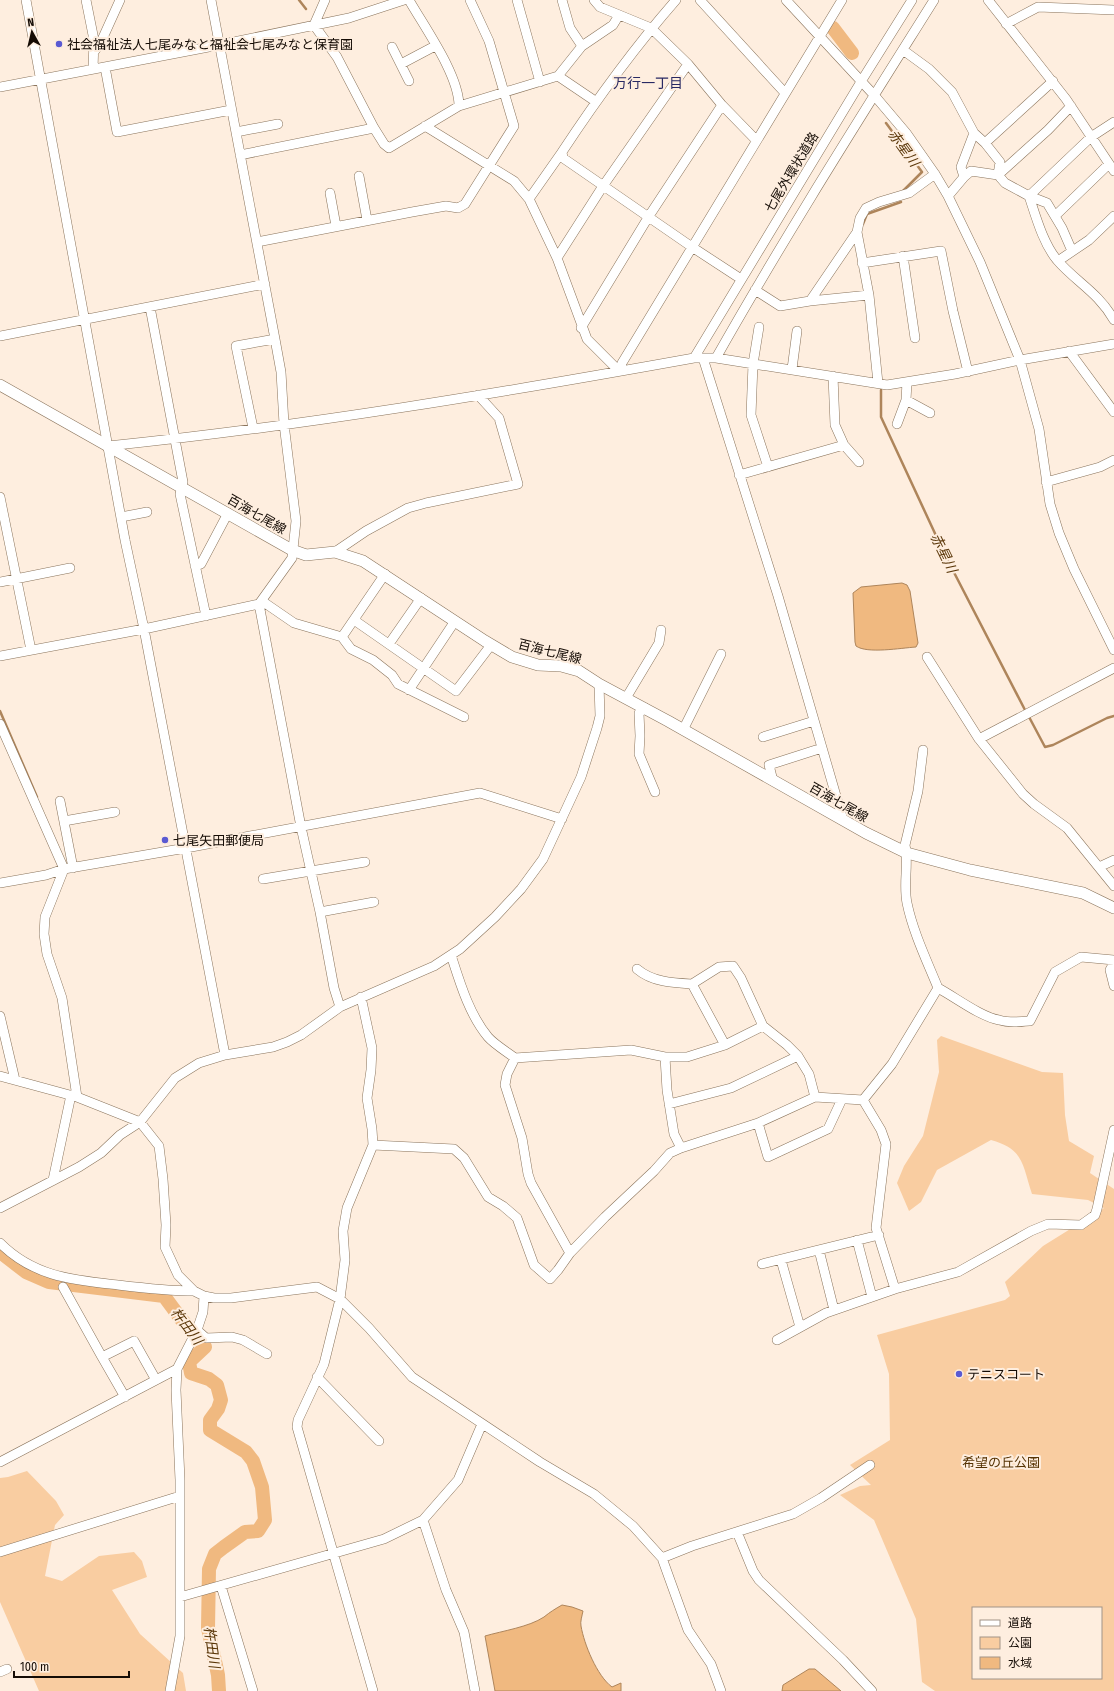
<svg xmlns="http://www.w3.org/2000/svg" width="1114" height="1691" viewBox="0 0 1114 1691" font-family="'Fira Sans Condensed','Noto Sans JP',sans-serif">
<rect width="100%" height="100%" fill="#feeedf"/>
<path fill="#f9cda1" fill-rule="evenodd" d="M941 1036 1042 1072 1063 1073 1065 1115 1069 1141 1094 1156 1090 1173 1114 1189V1691H935L922 1682 916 1619 874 1520 840 1495 860 1486 871 1485 850 1465 890 1440 889 1374 877 1335 1005 1300 1010 1296 1005 1282 1043 1246 1104 1208 1088 1200 1032 1194C1022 1164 1024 1149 991 1140L937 1170 921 1202 909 1211 897 1183 904 1166 923 1136 939 1072 937 1040ZM973 1608H1101V1678H973Z
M27 1471 56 1501 64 1515 55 1525 45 1576 62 1581 99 1556 134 1552 142 1561 147 1577 112 1590 140 1634 183 1673 186 1691H39L0 1602V1478L8 1477Z"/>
<path fill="#f0b980" stroke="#ae855b" d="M902 583 907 585 910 591 918 643 916 647C901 648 867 654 856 646L855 642 853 593 861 587Z
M562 1605 572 1607 583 1611C582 1616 580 1622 581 1626 584 1644 597 1676 612 1687L621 1683V1691H495L485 1636C502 1631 529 1627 544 1617 550 1612 555 1609 562 1605Z
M809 1669H815L841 1691H782L783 1685Z"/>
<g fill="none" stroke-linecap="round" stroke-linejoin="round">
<path stroke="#ae855b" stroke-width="2.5" d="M299 0 306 9
M886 123 922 172 903 191
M863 224 867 214 901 202
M881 390V417L945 555 1025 710
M0 711 37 797
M1028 715 1045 747 1053 745 1107 718 1114 716"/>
<path stroke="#f0b980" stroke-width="14" d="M833 28 852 53
M0 1252 26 1272 49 1282 164 1296 181 1319 201 1341 205 1347 189 1362 191 1373 209 1379 217 1385 221 1400 218 1409 210 1420V1430L246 1452 253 1461 262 1487 265 1520 258 1531 245 1532 224 1547 215 1554 209 1569 208 1628 218 1675 219 1691"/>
<g stroke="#8a745c" stroke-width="10">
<path id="minor" d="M26 0 125 540 144 629 225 1055
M86 0 94 40 93 69
M211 0 275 339 281 372 284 424 296 521 292 558 259 604 301 827 320 912 334 988 340 1007
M325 0 314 25 337 57 374 128 384 144 389 148 459 106 558 76 595 101
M409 0C425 28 459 75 459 106
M517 0 540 82
M562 0 570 28 582 46
M594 0 600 7 651 28 688 64 722 105 756 140
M676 0C634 48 597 99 562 152L563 158 692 247 741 279
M700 0 785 93
M786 0 874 95 907 134 935 174 948 196 980 262 1020 360 1039 429 1050 504 1059 533 1074 569 1114 650
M988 0 1066 99 1114 171
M1006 24 1038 7 1114 10
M392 47 409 81
M903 50 929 69 952 92 974 133 961 167 964 177
M94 52 101 42 120 0
M401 64 435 46
M105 67 117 132 231 110
M558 76 582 46 613 25 619 15
M0 87 219 45 349 18 404 0
M425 126 514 181 529 199 557 258 587 339 619 371 622 363 842 0
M236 132 278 124
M974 133 985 143 1000 162 998 175
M985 143 1053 81
M240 155 374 128
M998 175 1048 130 1071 106
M359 176 367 220
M330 193 336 226
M948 196 964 177 971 171 998 175 1005 183 1029 196C1036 217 1043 243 1057 260 1076 282 1098 292 1114 320
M529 199 562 152
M1055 216 1109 164
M257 242 412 212 446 206 458 208 465 204 514 126 489 41 470 0
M1072 251 1062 228 1047 203 1029 196 1091 137 1114 122
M903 256 915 338
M557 258 603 186 688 64
M1058 261 1089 240 1114 216
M862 263 941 251 953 311 968 372
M755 290 780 306 810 301 857 232
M810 301 869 295
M150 307 183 482 180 494 206 616
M759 327 753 364 751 415 768 467
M581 328 649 216 722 105
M0 336 265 284
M1069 351 1114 412
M694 358 862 80 912 0
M703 358 778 596 843 820
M716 358C785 236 860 118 934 0
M792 369 797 331
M833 376 835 425 844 445 859 462
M907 382 906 400 930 413
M878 383 869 295 857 232 860 218 866 208 879 202 909 193 935 174
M897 424 906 400
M253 428 236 346 275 339
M108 446C304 426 500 393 694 358H716L887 385 955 374 1020 360 1114 344
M739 475 844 445
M1046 482 1100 467 1114 460
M0 497 31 650
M121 517 147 512
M335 552 366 531 408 508 426 503 518 484 499 418 478 395
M195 566 201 564 228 513
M0 582 70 568
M262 601 294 623 342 637 351 649 373 660 392 675 398 684 464 717
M354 620 456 691 491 645
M342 637 385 574
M389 644 421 598
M0 656 144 629 259 604
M927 657 979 739 1023 794 1034 804 1067 828 1114 886
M409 690 455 621
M626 698 659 643 661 630
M645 708 639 713 640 736 639 754 655 792
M0 724 64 869 45 917 44 934 47 954 62 998 77 1097
M683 730 721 654
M763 737 814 721
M979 739 1114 668
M773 781 769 765 822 748
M60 801 73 868
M64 821 115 812
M1099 867 1114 860
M263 879 365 862
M0 883 46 875 64 869 186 848 480 793 562 819
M320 912 374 902
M451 955C460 983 469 1014 488 1037 494 1044 507 1052 515 1058L631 1050 665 1057H687L725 1045 763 1026
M1114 963 1110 970 1114 986
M637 969C652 982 673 983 692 984
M938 988C955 997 981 1017 999 1020 1009 1023 1019 1022 1030 1021L1055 972 1081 957 1114 960
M361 997 372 1048 371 1070 367 1098 372 1129 373 1145 347 1208 343 1231 345 1260 340 1299 324 1364 298 1420 297 1427 373 1691
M0 1016 15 1080
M725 1045 692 984 719 967 733 966 741 978 763 1026 787 1045 798 1056 809 1074 815 1097
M665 1057 667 1090 674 1134 681 1148
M515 1058 507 1074 505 1085 522 1138 528 1174 531 1183 570 1253
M0 1076 77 1097 140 1122 159 1146 163 1179 166 1225 165 1247 178 1275 194 1291 204 1296 214 1298H231L317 1287 340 1299 369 1328 412 1377 540 1462 594 1494 633 1526 662 1558 688 1630 711 1664 721 1691
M863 1100 892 1064 938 988C927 961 913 932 907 903 903 884 909 864 905 845L918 791 923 750
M669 1104 731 1088 798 1056
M758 1123 768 1157 828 1129 842 1099
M373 1145 454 1149 464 1158 488 1197 503 1206 517 1218 534 1265 550 1279 558 1270 570 1253 605 1217 654 1171 670 1153 681 1148 758 1123 815 1097 863 1100 881 1130 886 1144 876 1228 895 1289
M53 1180 71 1095
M0 1208 79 1167 101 1153 120 1135 140 1122 175 1078 199 1063 225 1055 273 1047 287 1042 301 1035 340 1007 434 966 460 949 495 917 521 889 543 859 581 777 597 728 600 716 599 684
M857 1240 872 1297
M0 1243C34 1277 73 1280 118 1285 143 1288 168 1291 194 1291
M819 1250 834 1310
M781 1260 800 1327
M762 1264 879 1235
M63 1287 102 1357
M197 1330 206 1338 232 1337 243 1340 267 1354
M777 1340 826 1313 895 1289 958 1272 1031 1231 1048 1224 1081 1225 1095 1215 1097 1209 1114 1130
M317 1377 379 1441
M125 1397 102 1357 134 1341 156 1380
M0 1462 177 1369
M423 1520 446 1590 464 1632 475 1691
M737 1532 753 1571 759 1580 843 1660 872 1691
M0 1552 180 1496
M662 1558 692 1546 793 1514 821 1498 870 1465
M221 1586 253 1691
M180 1597 384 1539 423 1520 458 1480 482 1424
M0 1672 7 1669
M170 1691 180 1636V1480L176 1390 177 1369 197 1330 203 1312 204 1296"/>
</g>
<g stroke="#8a745c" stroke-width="12">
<path id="major" d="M0 385 292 550 306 555 335 552 363 561 485 641 512 657 538 665 561 666 579 671 599 684 668 721 866 833 907 853 970 870 1083 893 1114 908"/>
</g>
<use href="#minor" stroke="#fff" stroke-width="9"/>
<use href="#major" stroke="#fff" stroke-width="11"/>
</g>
<g fill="#5a5ad2" stroke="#feeedf" stroke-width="1.5">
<circle cx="59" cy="44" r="4"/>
<circle cx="165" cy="840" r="4"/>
<circle cx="959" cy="1374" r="4"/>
</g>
<g text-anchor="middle" stroke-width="4" stroke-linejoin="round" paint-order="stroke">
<g font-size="13" fill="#150c05" stroke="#feeedf" text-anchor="start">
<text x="67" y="49">社会福祉法人七尾みなと福祉会七尾みなと保育園</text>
<text x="173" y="845">七尾矢田郵便局</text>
<text x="967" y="1379">テニスコート</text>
</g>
<g font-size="13" fill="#150c05" stroke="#feeedf">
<text transform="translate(791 172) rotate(-59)" y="5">七尾外環状道路</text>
<text transform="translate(257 514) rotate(30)" y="5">百海七尾線</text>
<text transform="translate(550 651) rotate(14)" y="5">百海七尾線</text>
<text transform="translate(839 802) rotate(30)" y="5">百海七尾線</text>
</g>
<g font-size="13" fill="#563303" stroke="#feeedf">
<text x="1001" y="1467">希望の丘公園</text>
</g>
<g font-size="14" fill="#282963" stroke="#feeedf">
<text x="648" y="88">万行一丁目</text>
</g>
<g font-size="14" font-style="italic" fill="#5b3709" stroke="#feeedf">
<text transform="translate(904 148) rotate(54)" y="5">赤星川</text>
<text transform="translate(944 553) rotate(64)" y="5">赤星川</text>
<text transform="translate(187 1326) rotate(53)" y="5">杵田川</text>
<text transform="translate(212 1647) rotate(82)" y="5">杵田川</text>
</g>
</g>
<rect x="972" y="1607" width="130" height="72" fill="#feeedf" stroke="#a19488"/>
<rect x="980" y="1620" width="20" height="6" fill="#ffffff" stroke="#a19488"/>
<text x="1008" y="1627" font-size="12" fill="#150c05">道路</text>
<rect x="980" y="1637" width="20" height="12" fill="#f9cda1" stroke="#a19488"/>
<text x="1008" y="1647" font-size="12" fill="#150c05">公園</text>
<rect x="980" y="1657" width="20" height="12" fill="#f0b980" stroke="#a19488"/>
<text x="1008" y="1667" font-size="12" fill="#150c05">水域</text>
<g transform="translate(32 32) rotate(352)" stroke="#feeedf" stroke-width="3" paint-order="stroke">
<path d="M0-3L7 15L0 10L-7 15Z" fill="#150c05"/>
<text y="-6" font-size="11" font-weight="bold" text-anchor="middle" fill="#150c05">N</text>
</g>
<path d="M14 1671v6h115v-6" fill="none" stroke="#150c05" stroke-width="2"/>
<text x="20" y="1671" font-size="12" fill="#150c05" stroke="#feeedf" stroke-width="3" paint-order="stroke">100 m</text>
</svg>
